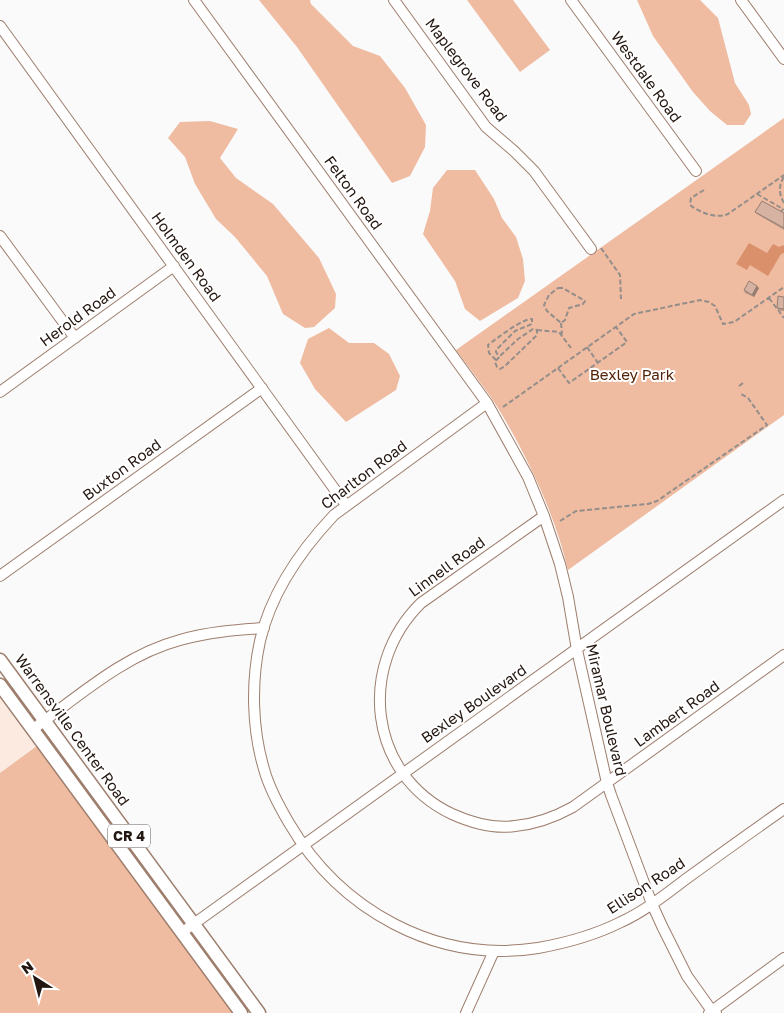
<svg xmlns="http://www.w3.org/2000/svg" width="784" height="1013" viewBox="0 0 784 1013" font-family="'Golos Text',sans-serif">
<rect width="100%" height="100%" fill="#fafafa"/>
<path fill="#fceae1" d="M0 698 35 746 0 773Z"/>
<path fill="#efbba1" d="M259 0H310L311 4 353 46 380 56 405 88 426 125 425 147 410 176 392 183 297 47Z
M467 0H513L550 50 520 72Z
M637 0H700L718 18 735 83 749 105 751 114 744 125H727L710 111 693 92 653 36Z
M784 118V415L568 570C555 515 530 462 501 413 488 391 471 371 456 350Z
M210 121 238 129 220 158 236 178 273 204 319 258 336 294 335 308 314 327 305 328 283 314 267 276 235 237 216 219 195 184 185 157 168 138 180 122Z
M447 170H475L494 199 502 218 516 237 523 259 525 281 518 298 480 321 465 309 455 281 423 234 430 211 433 188Z
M329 328 349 343H374L389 354 400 376 396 390 346 422 315 389 300 363 308 339Z
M42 742 241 1013H0V773Z"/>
<path fill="#da916b" d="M749 243 767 253 773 244 779 247 784 245V253L781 254 768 276 750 265 747 270 736 264Z"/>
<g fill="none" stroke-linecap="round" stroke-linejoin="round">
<g stroke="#9e7e6d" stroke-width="12">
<path id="minor" d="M194 0 487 403 528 477 544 516 560 564 568 597 577 650 607 783 611 795 652 904 662 926 687 976 712 1011 716 1013
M394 0 486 127 514 151 534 171 591 249
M571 0 696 171
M741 0 784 59
M0 26 346 505
M0 236 75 338
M0 392 174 266
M487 403 334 515C301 550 271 593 260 641 251 682 252 729 264 769 269 788 279 806 289 823 340 910 436 964 538 948 566 943 595 935 621 922 645 911 666 894 686 879 719 855 751 832 784 809
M544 516 421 603C357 666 368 774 452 814 472 823 494 829 515 826 536 824 555 817 573 807L784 655
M0 576 262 388
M33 729C79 696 124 655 180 640 208 632 235 630 264 628
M188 928 784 500
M466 1013 494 951
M709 1013 784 958"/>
</g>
<g stroke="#9e7e6d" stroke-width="15">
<path id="major" d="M0 660 259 1013
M0 685 241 1013"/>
</g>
<path stroke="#948e8b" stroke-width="2" stroke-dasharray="5 2.5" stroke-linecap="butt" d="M784 177C778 186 779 194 784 203
M704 190 691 198 690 205C701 213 716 219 728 214L784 175
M757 194 783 209 781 212
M601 248 620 275 621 299
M558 288H563L585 301 583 304 569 308 565 320 561 323 547 311 544 305 549 295Z
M769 298 784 318
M561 323 562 334
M537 330 559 332 571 348
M587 347 598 363
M496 360 489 353 488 345C496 339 523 318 532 319V324L515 331 496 350V352L498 355H501L518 339 533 329 537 330V335L505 366 500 369 497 367 495 362 500 356
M558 368 569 383 627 342 616 327
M739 386 743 383
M503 407 634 314 700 300 709 302 715 306 723 324 734 322 784 287
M560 521 576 511 648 504 657 501 767 425 748 398 741 394"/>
<use href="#minor" stroke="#fff" stroke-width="10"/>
<use href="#major" stroke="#fff" stroke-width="12"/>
</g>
<path fill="#b7998a" d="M755 212 784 213V230L757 214Z
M759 288 754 297 745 293 744 290Z
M784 297V311H779L777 308Z"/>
<path fill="#957d71" d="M757 286 759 288 754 297 752 295Z"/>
<path fill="#d5b2a1" stroke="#957d71" d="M762 201 784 213V228L755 212Z
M749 281 757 286 752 295 744 290Z
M778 296 784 297V309L777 308Z"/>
<g text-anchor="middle" stroke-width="4" stroke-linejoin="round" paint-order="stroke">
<rect fill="#fff" stroke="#655c58" stroke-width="1" x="108" y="824.5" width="42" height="23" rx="4"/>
<g font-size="14" font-weight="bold" fill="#231610">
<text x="129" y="841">CR 4</text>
</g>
<g font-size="15" fill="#231610" stroke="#fff">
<text transform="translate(466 70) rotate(53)" y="5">Maplegrove Road</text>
<text transform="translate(646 77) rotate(54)" y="5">Westdale Road</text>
<text transform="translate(353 193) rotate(54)" y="5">Felton Road</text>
<text transform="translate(186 257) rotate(54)" y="5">Holmden Road</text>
<text transform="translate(78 317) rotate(-36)" y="5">Herold Road</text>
<text transform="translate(122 470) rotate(-36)" y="5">Buxton Road</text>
<text transform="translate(364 475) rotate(-37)" y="5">Charlton Road</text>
<text transform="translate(447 567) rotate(-36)" y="5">Linnell Road</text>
<text transform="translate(474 704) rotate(-35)" y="5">Bexley Boulevard</text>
<text transform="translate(606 710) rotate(77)" y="5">Miramar Boulevard</text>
<text transform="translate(677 714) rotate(-36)" y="5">Lambert Road</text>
<text transform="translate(72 730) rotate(54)" y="5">Warrensville Center Road</text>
<text transform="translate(646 886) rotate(-33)" y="5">Ellison Road</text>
</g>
<g font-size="15" fill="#522306" stroke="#fff">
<text x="632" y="380">Bexley Park</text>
</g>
</g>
<g transform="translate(35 978) rotate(324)" stroke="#ffffff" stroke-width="4" paint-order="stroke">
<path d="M0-4L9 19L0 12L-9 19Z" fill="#231610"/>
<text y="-8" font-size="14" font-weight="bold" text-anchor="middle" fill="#231610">N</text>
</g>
</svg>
